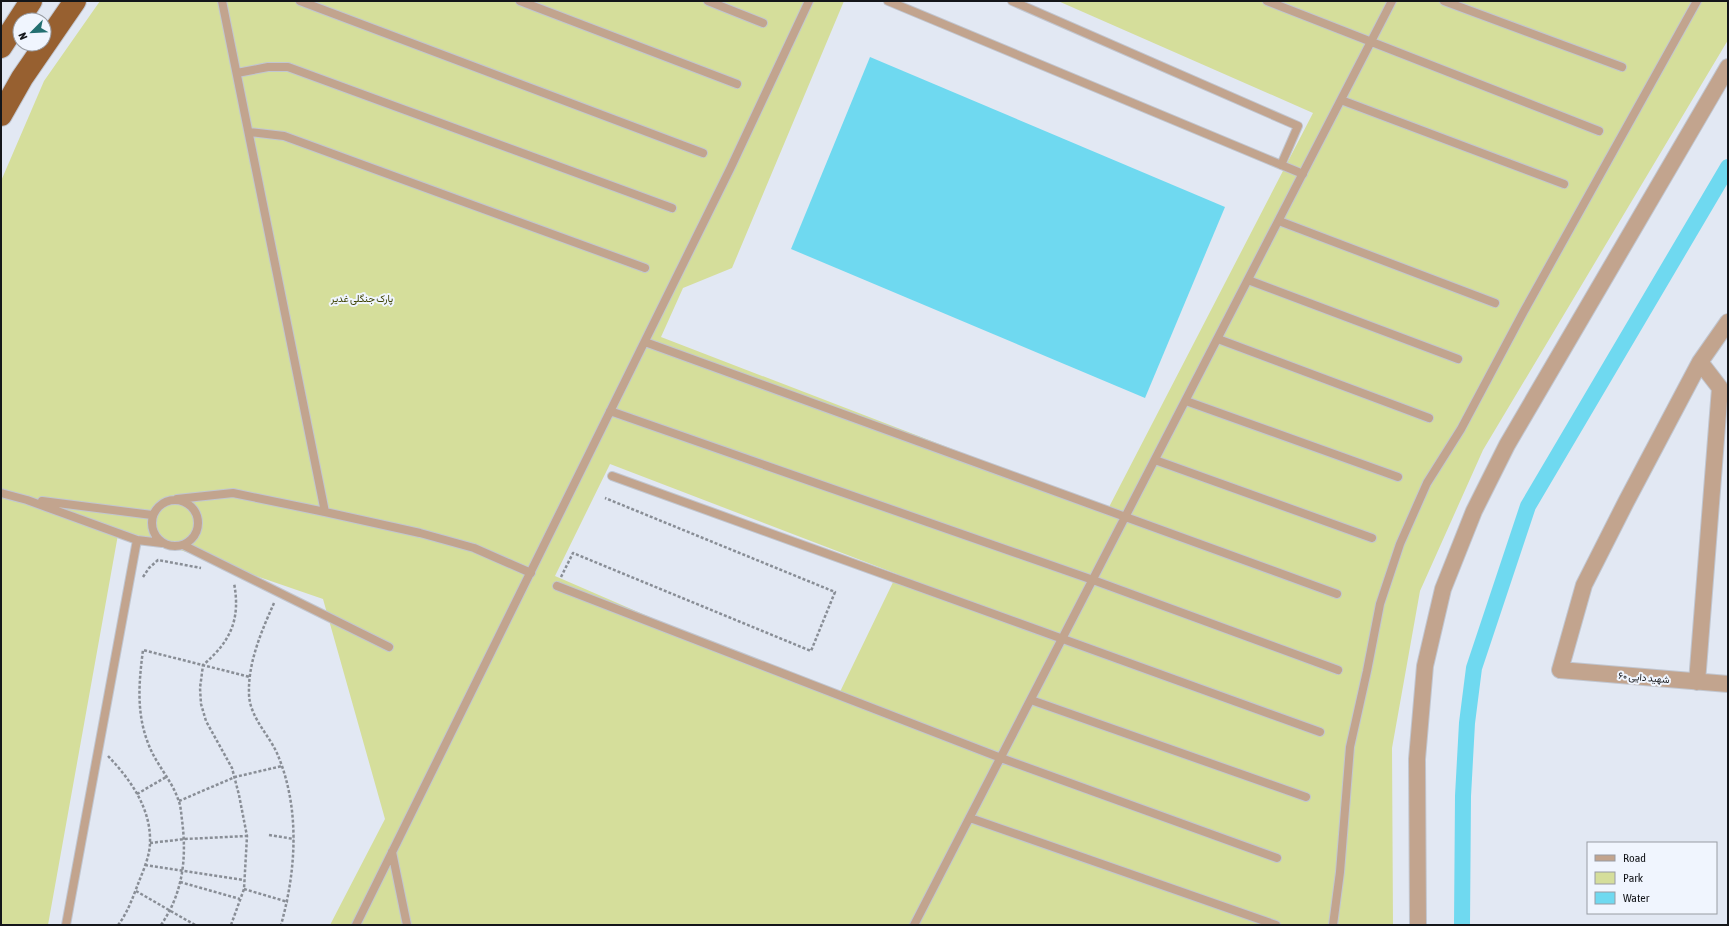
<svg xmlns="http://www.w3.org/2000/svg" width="1729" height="926" viewBox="0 0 1729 926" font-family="'Asap Condensed',Vazirmatn,sans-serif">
<rect width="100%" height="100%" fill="#e2e8f3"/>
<path fill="#d5de9b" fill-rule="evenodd" d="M100 1H844L732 268 683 288 661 337 1108 509 1313 113 1058 1H1728V40L1483 450 1420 591 1392 748 1393 925H330L385 819 323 599 119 529 48 925H1V181L44 81ZM610 464 897 574 837 698 555 576Z"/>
<path fill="#6fd9f0" d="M870 57 1225 207 1145 398 791 249Z"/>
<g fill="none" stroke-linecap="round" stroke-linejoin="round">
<path stroke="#6fd9f0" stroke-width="16" d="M1462 925 1463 796 1467 723 1474 668 1528 506 1728 167"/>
<g stroke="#c1c6d0" stroke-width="10">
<path id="service" d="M222 1 325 512
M300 1 703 153
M520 1 737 84
M708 1 763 23
M888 1 1303 174
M1012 1 1298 126 1281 165
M1267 1 1599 131
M1444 1 1622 67
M237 73 268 67H288L672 208
M1341 100 1564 184
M249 132 284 136 645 268
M1279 221 1495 303
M1248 280 1458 359
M1218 339 1429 418
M645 342 1337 594
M1186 401 1398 477
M610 411 1093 580 1338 670
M1155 460 1372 538
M612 476 1320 732
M1 493 27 500 137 540 162 543
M177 499 233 493 325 512 420 533 474 548 531 573
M152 523a23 23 0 1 1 46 0a23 23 0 1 1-46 0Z
M42 501 152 515
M183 545 389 647
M557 586 1001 758 1277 858
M1031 700 1306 797
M970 818 1276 925
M392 852 407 925
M66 925 137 540
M356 925 731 167 809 1
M914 925 1392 1
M1333 925 1340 872 1350 747 1367 671 1380 604 1400 544 1427 483 1461 429 1524 311 1697 1"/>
</g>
<g stroke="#c1c6d0" stroke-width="18">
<path id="minor" d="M1728 322 1700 362 1626 502 1584 585 1560 670 1728 684
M1697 682 1720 388 1700 362
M1418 925 1417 759 1425 666 1443 589 1474 511 1507 445 1728 67"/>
</g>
<g stroke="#c1c6d0" stroke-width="24">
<path id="trunk" d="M1 47 31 1
M1 115 22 78 75 1"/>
</g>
<path stroke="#898e96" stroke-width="2.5" stroke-dasharray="3 2" stroke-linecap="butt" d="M143 577 149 568 158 560 201 568
M561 577 573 553 811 651 835 592 605 498
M274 603C262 630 248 662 249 693 249 718 271 736 279 758 300 811 296 871 281 925
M108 756C130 779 151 808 150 842 150 856 143 871 138 884 133 897 127 914 118 925
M137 794 166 777
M179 801 235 777 282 766
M269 835 294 839
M150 843 185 839 247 836
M145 865 244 880
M180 882 240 899
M244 889 288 902
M136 891 195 925
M161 925C183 893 187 858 182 820 181 813 181 806 178 799 171 779 155 763 148 743 136 712 139 681 143 650L250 677
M231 925 244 889 247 836 239 795 232 768 206 721 201 704 200 688 203 665C230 642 241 620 234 583"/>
<use href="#service" stroke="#c2a48e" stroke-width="8"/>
<use href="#minor" stroke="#c2a48e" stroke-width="16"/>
<use href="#trunk" stroke="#976030" stroke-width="22"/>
</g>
<g text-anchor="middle" stroke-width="4" stroke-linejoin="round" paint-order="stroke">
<g font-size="10" fill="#3e4304" stroke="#f0f5fe">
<text x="362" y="302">پارک جنگلی غدیر</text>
</g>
<g font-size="10" fill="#14161a" stroke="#f0f5fe">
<text transform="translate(1644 677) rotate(5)" y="4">شهید دایی ۶۰</text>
</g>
</g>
<rect width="1729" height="926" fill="none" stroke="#14161a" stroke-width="4"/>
<rect x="1587" y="842" width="130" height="72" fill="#f0f5fe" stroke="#989ca3"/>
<rect x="1595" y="855" width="20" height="6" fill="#c2a48e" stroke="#989ca3"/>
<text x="1623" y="862" font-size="12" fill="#14161a">Road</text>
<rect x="1595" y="872" width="20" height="12" fill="#d5de9b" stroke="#989ca3"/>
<text x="1623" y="882" font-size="12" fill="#14161a">Park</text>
<rect x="1595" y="892" width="20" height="12" fill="#6fd9f0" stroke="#989ca3"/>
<text x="1623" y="902" font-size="12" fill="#14161a">Water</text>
<g transform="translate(32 32) rotate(246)"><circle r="19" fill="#f0f5fe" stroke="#989ca3"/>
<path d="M0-3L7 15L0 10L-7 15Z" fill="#236f71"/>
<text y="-6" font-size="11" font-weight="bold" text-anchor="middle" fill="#14161a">N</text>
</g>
</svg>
